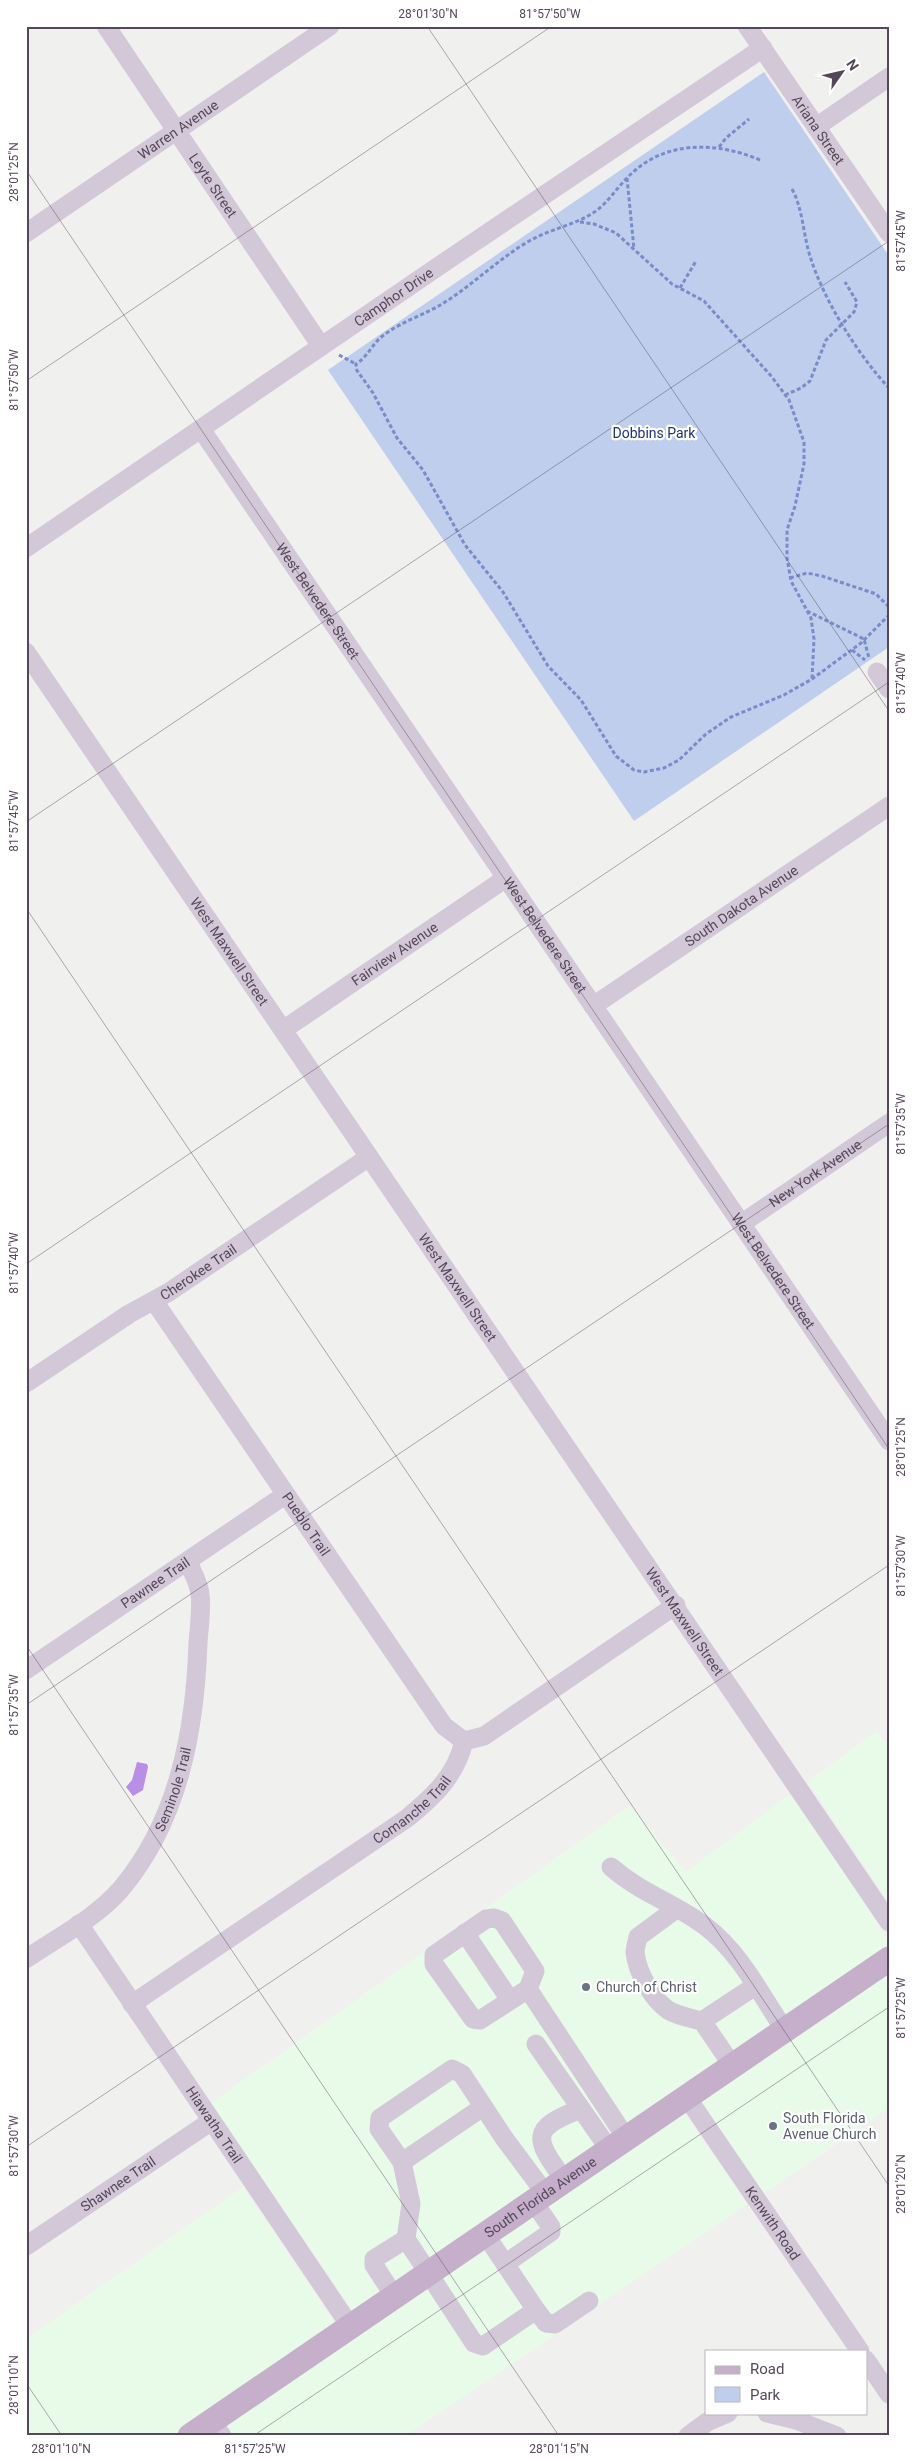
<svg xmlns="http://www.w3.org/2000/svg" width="915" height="2462" viewBox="0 0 915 2462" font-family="Roboto,sans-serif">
<rect width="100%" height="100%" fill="#f0f1ee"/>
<path fill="#e8fbe8" d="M875 1732 889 1744V1902L808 1782Z
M791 1794 864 1902 889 1943V1948L354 2313 211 2103 630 1806 686 1872Z
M889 1970V2108L764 2193 699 2098Z
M682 2110 747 2204 406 2436H206Z
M243 2187 336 2325 173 2436H26V2339Z"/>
<path fill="#bfceec" d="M764 72 889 256V647L634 821 328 370Z"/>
<path fill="#b88ee6" d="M137 1762 147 1764 148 1767 143 1790 133 1796 126 1787 132 1780Z"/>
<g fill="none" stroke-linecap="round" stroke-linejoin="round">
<path stroke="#798bc8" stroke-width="3" stroke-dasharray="4 2.5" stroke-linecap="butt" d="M719 147 726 138 749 119
M760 160C715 141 663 140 627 178 616 189 607 204 593 213 574 225 551 229 531 240 499 258 473 285 442 304 422 316 397 323 379 339 371 347 367 357 356 364V369L373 393 397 438 423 470 465 545 503 592 548 666 581 700 616 756 634 770 644 772 664 768 679 760 706 734 731 717 784 695 812 679 861 643 889 615
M627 178 634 249
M792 189C803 209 803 234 810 256 823 299 858 355 889 388
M580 222 594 224 616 233 672 284 704 301 772 377 789 400 804 442V464L795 506 787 530V558L791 581 811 618 814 639 812 679
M680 288 696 261
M339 355 356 364
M785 395 801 388 810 381 826 340 854 312 857 302 845 282
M790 578 807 573 822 576 876 594 889 607
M807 611 864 639 869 658
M852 650 865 660"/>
<g stroke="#d3c8d7" stroke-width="19">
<path id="s1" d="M106 26 321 346"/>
<path id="s2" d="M747 26 889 233"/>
<path d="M816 127 889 77"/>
<path id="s3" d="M26 233 330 26"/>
<path id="s4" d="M201 429 889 1441"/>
<path id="s5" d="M26 548 461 251 763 48"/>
<path id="s6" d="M26 652 889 1922"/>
<path d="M877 672 889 689"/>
<path id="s7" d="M593 1006 889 806"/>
<path id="s8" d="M283 1030 506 878"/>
<path id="s9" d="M741 1224 889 1123"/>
<path id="s10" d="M154 1301 444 1726 464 1741"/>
<path id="s11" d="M26 1383 129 1314 169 1292 369 1157"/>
<path id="s12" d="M26 1670 285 1495"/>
<path d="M464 1741 484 1736 676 1605"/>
<path d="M611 1867C642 1894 675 1903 705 1926 739 1951 761 1995 784 2029"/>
<path d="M676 1909 638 1937C637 1942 635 1948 635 1952 637 1972 652 1999 668 2010 678 2016 690 2018 702 2021L732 2065"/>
<path d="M494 1918 502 1921 535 1971 528 1989 480 2020 473 2019 434 1964V1955L486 1919Z"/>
<path id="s13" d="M79 1924 350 2326"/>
<path d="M465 1933 510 2000"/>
<path id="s14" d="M26 1959C58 1937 96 1918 121 1889 179 1820 195 1730 198 1643 199 1627 202 1609 200 1594 199 1583 192 1571 188 1562"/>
<path d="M528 1989 626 2138"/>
<path id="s15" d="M132 2004 406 1819C433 1797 456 1776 464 1741"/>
<path d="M702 2021 755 1986"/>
<path d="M536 2044 609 2149"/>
<path id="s16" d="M686 2096 860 2351"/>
<path d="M402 2162 483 2107"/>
<path d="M564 2180C536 2140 527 2129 581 2109"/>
<path d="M406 2239 411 2204 402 2162 379 2129 380 2118 452 2069 462 2074 504 2138 545 2193"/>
<path id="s17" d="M26 2246 210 2122"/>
<path d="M505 2264 551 2232V2227L533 2201"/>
<path d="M394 2296 374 2265V2259L406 2239 474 2343 483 2346 536 2310 485 2234"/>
<path d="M536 2310 546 2323 555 2324 589 2301"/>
<path d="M866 2360 889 2394"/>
<path d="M767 2413 796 2420 837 2436"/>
<path d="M212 2421 222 2436"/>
<path d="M688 2436 707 2422 728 2413"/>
</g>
<path stroke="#c5afcb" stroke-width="25" id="s18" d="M190 2436 889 1959"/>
</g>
<path fill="none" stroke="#55475a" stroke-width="1" stroke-opacity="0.45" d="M427 26 889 711M26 170 889 1449M26 381 552 26M26 822 889 241M26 908 889 2186M26 1264 889 682M26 1645 559 2436M26 1705 889 1124M26 2147 889 1565M26 2383 62 2436M253 2436 889 2007"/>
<g fill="#6b7280" stroke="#fff" stroke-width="2">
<circle cx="586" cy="1987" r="5"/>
<circle cx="773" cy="2126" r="5"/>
</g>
<g text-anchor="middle" stroke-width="4.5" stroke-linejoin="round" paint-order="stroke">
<g font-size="14" fill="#55475a" stroke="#fff">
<text dy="5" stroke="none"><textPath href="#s3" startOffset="184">Warren Avenue</textPath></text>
<text dy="5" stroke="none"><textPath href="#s2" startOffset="126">Ariana Street</textPath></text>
<text dy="5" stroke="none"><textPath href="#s1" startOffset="192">Leyte Street</textPath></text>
<text dy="5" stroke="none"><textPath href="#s5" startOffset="445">Camphor Drive</textPath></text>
<text dy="5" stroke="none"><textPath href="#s4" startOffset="208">West Belvedere Street</textPath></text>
<text dy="5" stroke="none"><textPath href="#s7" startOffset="179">South Dakota Avenue</textPath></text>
<text dy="5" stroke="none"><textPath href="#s4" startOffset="612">West Belvedere Street</textPath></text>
<text dy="5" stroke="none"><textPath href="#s6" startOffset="362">West Maxwell Street</textPath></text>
<text dy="5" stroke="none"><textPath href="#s8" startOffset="135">Fairview Avenue</textPath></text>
<text dy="5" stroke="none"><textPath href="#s9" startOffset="90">New York Avenue</textPath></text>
<text dy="5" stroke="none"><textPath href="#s4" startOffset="1018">West Belvedere Street</textPath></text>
<text dy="5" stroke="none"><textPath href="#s11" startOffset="205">Cherokee Trail</textPath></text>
<text dy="5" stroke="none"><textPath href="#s6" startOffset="768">West Maxwell Street</textPath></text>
<text dy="5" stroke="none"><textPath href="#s10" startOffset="270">Pueblo Trail</textPath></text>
<text dy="5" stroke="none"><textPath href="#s12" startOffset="156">Pawnee Trail</textPath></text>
<text dy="5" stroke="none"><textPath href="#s6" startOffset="1172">West Maxwell Street</textPath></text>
<text dy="5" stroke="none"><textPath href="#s14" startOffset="232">Seminole Trail</textPath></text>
<text dy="5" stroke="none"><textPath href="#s15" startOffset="341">Comanche Trail</textPath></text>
<text dy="5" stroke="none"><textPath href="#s13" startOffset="242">Hiawatha Trail</textPath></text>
<text dy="5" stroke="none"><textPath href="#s17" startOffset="111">Shawnee Trail</textPath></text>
<text dy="5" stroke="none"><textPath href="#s18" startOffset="424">South Florida Avenue</textPath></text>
<text dy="5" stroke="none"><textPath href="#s16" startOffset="154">Kenwith Road</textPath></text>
</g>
<g font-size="14" fill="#1c3277" stroke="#fff">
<text x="654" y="438">Dobbins Park</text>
</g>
<g font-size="14" fill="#5b616d" stroke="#fff" text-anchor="start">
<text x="596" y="1992">Church of Christ</text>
<text x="783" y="2123">South Florida<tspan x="783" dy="16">Avenue Church</tspan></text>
</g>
</g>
<rect width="915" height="2462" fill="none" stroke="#ffffff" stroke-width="55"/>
<rect x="705" y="2350" width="162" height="65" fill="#ffffff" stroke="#bbb5bd"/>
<rect x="715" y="2366" width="25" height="8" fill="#c5afcb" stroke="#bbb5bd"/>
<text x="750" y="2374" font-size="15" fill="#55475a">Road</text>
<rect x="715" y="2387" width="25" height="15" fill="#bfceec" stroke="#bbb5bd"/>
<text x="750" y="2400" font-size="15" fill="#55475a">Park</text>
<g transform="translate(842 72) rotate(56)" stroke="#ffffff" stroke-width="4" paint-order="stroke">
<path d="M0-4L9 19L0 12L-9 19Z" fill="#55475a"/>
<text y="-8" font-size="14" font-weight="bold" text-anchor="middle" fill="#55475a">N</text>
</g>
<rect x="28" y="28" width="860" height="2406" fill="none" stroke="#55475a" stroke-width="2"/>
<g font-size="12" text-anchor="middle" fill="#55475a">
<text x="428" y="18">28°01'30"N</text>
<text x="550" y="18">81°57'50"W</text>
<text transform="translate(14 172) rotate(-90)" y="4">28°01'25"N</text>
<text transform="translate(901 241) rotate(-90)" y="4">81°57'45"W</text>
<text transform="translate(14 380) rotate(-90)" y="4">81°57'50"W</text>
<text transform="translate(901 683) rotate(-90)" y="4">81°57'40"W</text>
<text transform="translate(14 821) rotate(-90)" y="4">81°57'45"W</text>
<text transform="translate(901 1124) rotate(-90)" y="4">81°57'35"W</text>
<text transform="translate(14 1263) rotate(-90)" y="4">81°57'40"W</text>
<text transform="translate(901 1447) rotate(-90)" y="4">28°01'25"N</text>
<text transform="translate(901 1566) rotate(-90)" y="4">81°57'30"W</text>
<text transform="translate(14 1705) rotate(-90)" y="4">81°57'35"W</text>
<text transform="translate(901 2008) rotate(-90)" y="4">81°57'25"W</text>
<text transform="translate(14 2146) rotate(-90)" y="4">81°57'30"W</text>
<text transform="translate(901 2184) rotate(-90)" y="4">28°01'20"N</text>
<text transform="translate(14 2385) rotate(-90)" y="4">28°01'10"N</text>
<text x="61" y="2453">28°01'10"N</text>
<text x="255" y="2453">81°57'25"W</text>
<text x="559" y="2453">28°01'15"N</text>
</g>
</svg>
